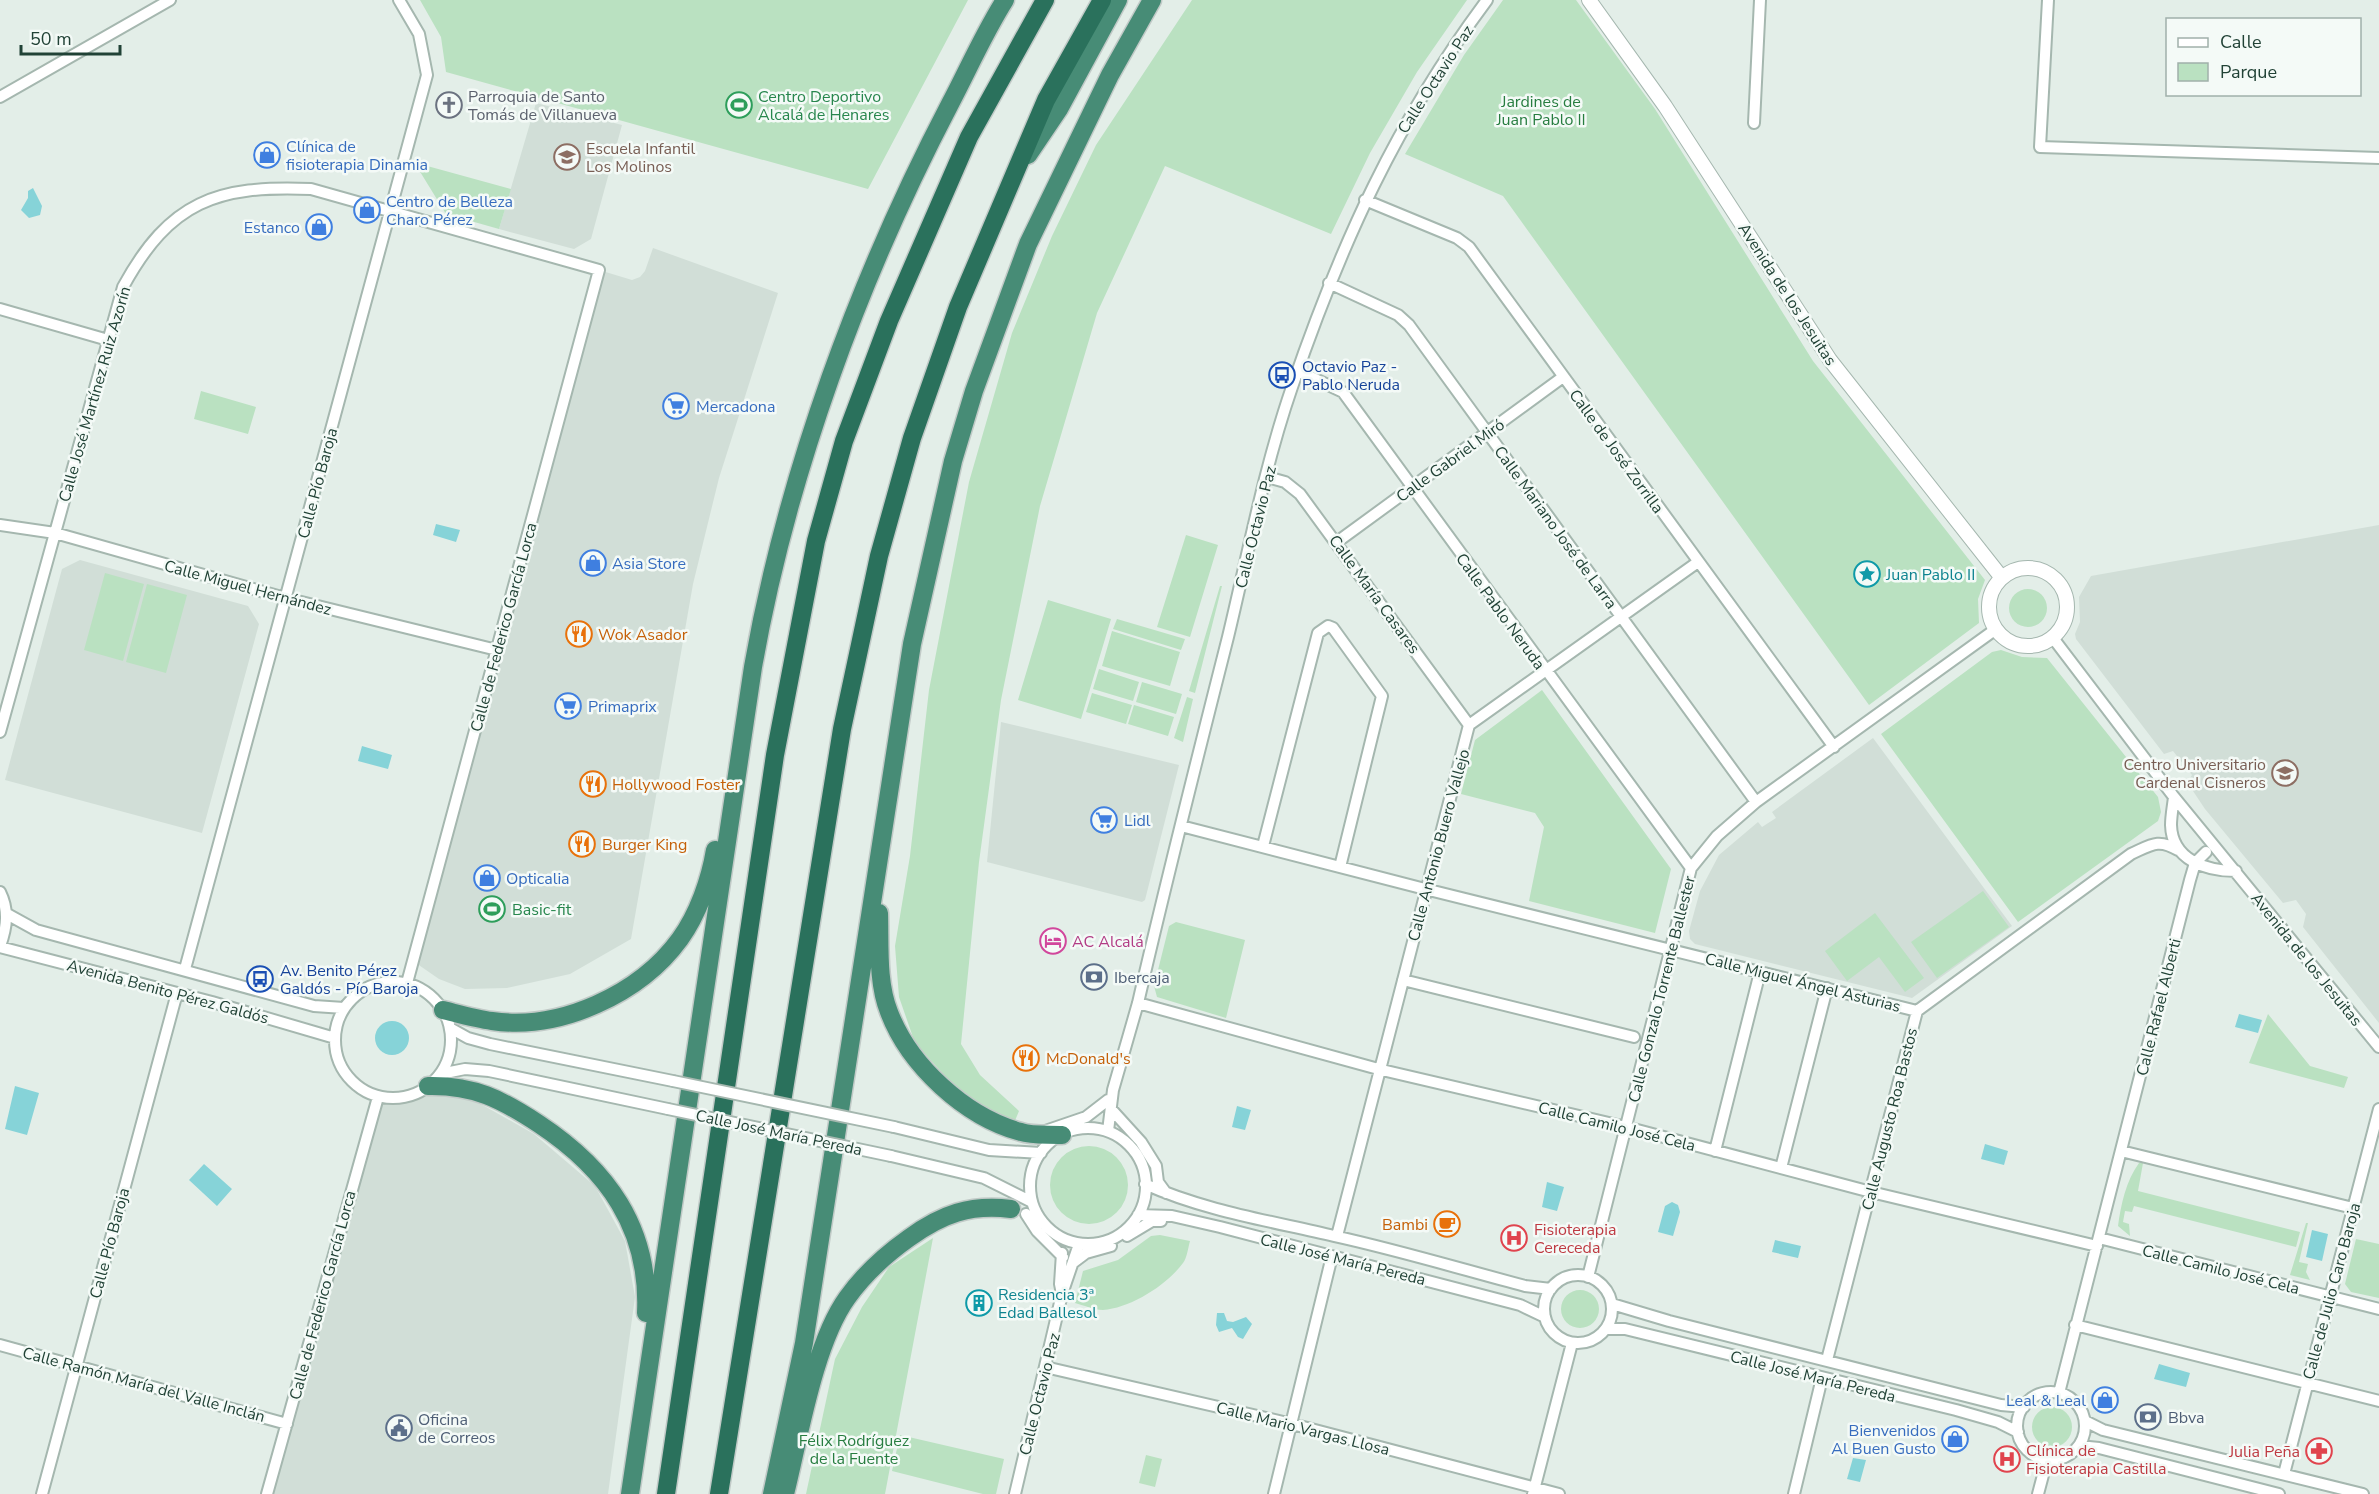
<svg xmlns="http://www.w3.org/2000/svg" width="2379" height="1494" viewBox="0 0 2379 1494" font-family="'Nunito Sans',sans-serif">
<rect width="100%" height="100%" fill="#e3eee8"/>
<path fill="#d1ded7" d="M536 103 622 125 591 239 574 249 499 229Z
M653 248 778 293 719 478 693 584 631 939 570 974 507 988 465 989 439 979 413 961 599 270 632 280 640 277 645 271Z
M2379 525V1023L2303 927 2306 914 2296 900 2283 903 2205 809 2187 782 2192 775 2173 751 2164 754 2076 639 2075 634 2080 622 2079 597 2091 576Z
M80 560 248 606 259 624 202 833 5 780 62 569Z
M1001 722 1179 765 1145 900 1142 902 987 862Z
M1873 738 2012 926 1912 998 1695 944 1690 939 1689 931 1700 891 1719 855 1758 822 1762 827 1776 818 1772 812Z
M428 1086 472 1099 534 1134 595 1186 625 1241 635 1297 608 1494H267L378 1097 400 1098Z"/>
<path fill="#bae1c1" d="M420 0H968L868 189 446 72 441 37Z
M1192 0H1467L1417 72 1370 153 1331 234 1165 166 1097 313 1040 506 1001 700 979 862 961 1044 980 1075 1019 1111 1014 1123 988 1111 957 1089 915 1043 899 997 895 946 910 856 929 690 969 482 1012 333 1052 236 1096 145Z
M1503 0H1576L1655 109 1813 361 1985 580 1978 599 1979 623 1869 705 1503 196 1405 154 1464 55Z
M420 164 511 189 499 229 446 214 419 170Z
M201 391 256 407 248 434 194 419Z
M1186 535 1218 545 1190 637 1157 627Z
M105 573 144 584 123 661 84 650Z
M147 584 187 595 166 673 126 662Z
M1220 586H1222L1195 693 1189 691Z
M2009 608a19 19 0 1 1 38 0a19 19 0 1 1-38 0Z
M1048 600 1111 619 1081 719 1018 700Z
M1117 619 1185 639 1181 650 1113 629Z
M1112 631 1180 652 1170 686 1102 666Z
M2001 650 2022 657 2047 658 2158 797 2161 812 2158 821 2018 922 1881 734 1992 652Z
M1099 669 1139 682 1133 701 1093 689Z
M1142 682 1182 694 1176 714 1136 702Z
M1542 690 1671 869 1655 933 1529 901 1544 827 1535 813 1461 794 1475 740Z
M1092 693 1132 705 1126 724 1086 712Z
M1187 697 1193 699 1183 742 1174 738Z
M1134 705 1174 717 1168 736 1128 724Z
M1983 891 2009 927 1937 978 1911 942Z
M1875 913 1924 978 1905 992 1879 957 1847 981 1825 951Z
M1176 922 1245 940 1226 1018 1157 997 1154 986 1169 926Z
M2268 1014 2310 1066 2348 1077 2344 1088 2249 1063Z
M1050 1185a39 39 0 1 1 78 0a39 39 0 1 1-78 0Z
M2139 1163H2143L2138 1191 2300 1232 2296 1247 2134 1206 2132 1212 2125 1211 2123 1222 2129 1224 2130 1236 2118 1226C2121 1204 2126 1181 2139 1163Z
M2306 1223H2308L2299 1262 2308 1264 2306 1272 2310 1280 2290 1275Z
M1160 1235 1190 1241C1188 1248 1187 1258 1183 1263 1166 1286 1130 1308 1103 1310 1094 1310 1083 1305 1075 1303L1083 1271 1118 1260 1151 1236Z
M933 1238 885 1494H806L835 1359 862 1307 889 1267Z
M2356 1239 2379 1244V1298L2351 1292 2345 1284Z
M1561 1309a19 19 0 1 1 38 0a19 19 0 1 1-38 0Z
M2032 1427a20 20 0 1 1 40 0a20 20 0 1 1-40 0Z
M900 1435 1004 1459 996 1494H983L892 1471Z
M1146 1455 1162 1459 1155 1487 1139 1483Z"/>
<path fill="#86d3d8" d="M33 188 42 206 40 215 29 218 21 210 28 198V191Z
M436 524 460 530 456 542 433 535Z
M362 746 392 755 388 769 358 761Z
M2239 1014 2262 1020 2258 1033 2235 1027Z
M375 1038a17 17 0 1 1 34 0a17 17 0 1 1-34 0Z
M15 1086 39 1093 27 1135 5 1129Z
M1237 1106 1251 1110 1245 1130 1232 1127Z
M1985 1144 2008 1151 2004 1165 1981 1159Z
M204 1164 232 1189 217 1206 189 1180Z
M1547 1182 1564 1187 1557 1211 1542 1207Z
M1672 1202 1678 1205 1680 1212 1673 1236 1658 1232 1665 1206Z
M2312 1230 2328 1234 2322 1261 2306 1257Z
M1775 1240 1801 1246 1798 1258 1772 1252Z
M1217 1313H1224L1227 1321 1233 1322 1246 1317 1252 1324 1243 1339 1238 1337 1232 1328 1219 1332 1216 1325Z
M2159 1364 2190 1373 2186 1387 2154 1379Z
M1853 1458 1866 1460 1860 1482 1847 1479Z"/>
<g fill="none" stroke-linecap="round" stroke-linejoin="round">
<g stroke="#a5b7af" stroke-width="14">
<path id="minor" d="M2048 0 2040 147 2379 158
M0 97 170 0
M1754 123 1760 0
M1365 200 1457 238 1469 247 1834 747
M1329 283 1398 315 1409 325 1756 802
M0 309 108 340
M1298 371 1343 392 1691 868
M1267 477 1285 482 1300 494 1469 725
M0 525 55 533 285 598 497 650
M1337 542 1563 377
M2053 638 2174 797 2379 1047
M0 732 123 287C170 201 217 185 311 189L599 270 407 983
M2174 797C2173 806 2171 816 2171 825 2172 860 2206 871 2236 871
M1181 826 1425 889 1917 1011
M1263 846 1318 633 1328 626 1333 628 1382 696 1340 867
M0 892C9 910 7 927 0 946
M7 914 36 930 314 1006 344 1008
M0 947 212 1002 335 1038
M185 969 427 75 419 34 399 0
M1403 980 1634 1037
M335 1040a58 58 0 1 1 116 0a58 58 0 1 1-116 0Z
M1138 1003 1382 1070 1626 1127 1871 1192 2097 1246
M450 1028 468 1038 490 1044 673 1081
M440 1074 465 1069 489 1071 668 1109
M1111 1109 1141 1142 1156 1166 1158 1182 1166 1193
M894 1127 989 1150 1041 1153
M1030 1186a58 58 0 1 1 116 0a58 58 0 1 1-116 0Z
M1045 1131 1086 1117 1108 1100
M1108 1131 1113 1090 1138 1003C1166 881 1197 759 1228 637 1248 554 1264 468 1292 387 1341 244 1396 122 1487 0
M1715 1151 1760 972
M2121 1151 2353 1208
M891 1156 984 1178 1032 1202
M1781 1168 1827 988
M1145 1184C1205 1211 1271 1221 1334 1236 1398 1250 1461 1269 1525 1286L1551 1289
M1026 1214 1037 1231 1063 1257
M1138 1215 1172 1216 1220 1227 1520 1305 1545 1317
M1127 1236 1152 1221H1161
M1337 1236 1469 725 1698 562
M2099 1238 2379 1309
M1074 1262 1086 1253 1111 1246
M1544 1309a34 34 0 1 1 68 0a34 34 0 1 1-68 0Z
M1588 1277 1691 868 1717 836 1756 802 1996 629
M1062 1294 1060 1284 1062 1253
M1612 1304 1669 1321 2001 1405 2024 1407
M2075 1325 2379 1401
M1606 1329H1625L1956 1410 1998 1422 2018 1432
M0 1345 287 1424
M1827 1360 1917 1011 2131 854C2151 845 2158 838 2178 850
M1045 1367 1292 1424 1559 1494
M2017 1426a34 34 0 1 1 68 0a34 34 0 1 1-68 0Z
M2059 1393 2190 880 2195 863 2206 852
M2085 1421 2103 1430 2363 1494
M2079 1446 2099 1448 2279 1494
M2284 1474 2379 1109
M42 1494 177 993
M267 1494 378 1097
M1015 1494 1062 1294 1079 1244
M1274 1494 1332 1256
M1533 1494 1572 1343
M1794 1494 1822 1378
M2038 1494 2047 1460"/>
</g>
<g stroke="#a5b7af" stroke-width="16">
<path id="tertiary" d="M1589 0 1665 106 1830 360 2002 578
M1989 607a39 39 0 1 1 78 0a39 39 0 1 1-78 0Z"/>
</g>
<g stroke="#c1cac7" stroke-width="21">
<path id="trunk" d="M1028 155 1059 109 1118 0
M879 913C880 945 877 982 889 1012 909 1065 965 1117 1021 1132 1033 1136 1049 1134 1062 1135
M443 1010C459 1014 476 1019 492 1021 560 1031 640 994 680 939 698 914 710 880 715 850
M428 1086C474 1085 501 1099 539 1124 607 1169 650 1228 646 1313
M630 1494 753 667C787 474 859 278 950 104 968 70 984 33 1005 0
M772 1494 804 1343 912 644 953 461 974 391 1028 244 1110 75 1152 0
M785 1494C799 1438 814 1344 847 1298 864 1274 885 1255 909 1238 942 1214 970 1204 1011 1209"/>
</g>
<g stroke="#c1cac7" stroke-width="21">
<path id="motorway" d="M666 1494 775 755 816 541 844 441 889 321 969 137 1045 0
M719 1494 842 729 879 556 912 438 958 307 1046 100 1102 0"/>
</g>
<use href="#minor" stroke="#fff" stroke-width="10"/>
<use href="#tertiary" stroke="#fff" stroke-width="14"/>
<use href="#trunk" stroke="#478c76" stroke-width="18"/>
<use href="#motorway" stroke="#2a715c" stroke-width="18"/>
<g stroke="#a5b7af" stroke-width="14" stroke-linecap="butt">
<path id="minor-bridge" d="M673 1081 894 1127
M668 1109 891 1156"/>
</g>
<use href="#minor-bridge" stroke="#fff" stroke-width="10"/>
</g>
<defs>
<g id="church-ring" transform="scale(1.35)"><circle r="9.5" fill="#f4faf7" stroke="#6b7280" stroke-width="1.5"/><path d="M-1.2-6h2.4v3.5h3.3v2.4h-3.3V6h-2.4V-.1h-3.3v-2.4h3.3Z" fill="#6b7280"/></g>
<g id="stadium-ring" transform="scale(1.35)"><circle r="9.5" fill="#f4faf7" stroke="#2e9e5b" stroke-width="1.5"/><path d="M0-5a6.5 5 0 1 0 0 10a6.5 5 0 1 0 0-10ZM-3.5-1.8h7v3.6h-7Z" fill="#2e9e5b"/></g>
<g id="shop-ring" transform="scale(1.35)"><circle r="9.5" fill="#f4faf7" stroke="#3f7fe0" stroke-width="1.5"/><path d="M-5-2.5h2.3a2.7 3.5 0 0 1 5.4 0H5L5.5 6h-11ZM-1.5-2.5h3a1.5 2.3 0 0 0-3 0Z" fill="#3f7fe0"/></g>
<g id="school-ring" transform="scale(1.35)"><circle r="9.5" fill="#f4faf7" stroke="#8d6e63" stroke-width="1.5"/><path d="M0-5L7-2L0 1L-7-2ZM-4 1L0 2.5L4 1V4Q0 6-4 4Z" fill="#8d6e63"/></g>
<g id="bus-ring" transform="scale(1.35)"><circle r="9.5" fill="#f4faf7" stroke="#1a4fb4" stroke-width="1.5"/><path d="M-5-6H5V4H4V6H2V4H-2V6H-4V4H-5ZM-3.5-4V0h7V-4ZM-3.5 1.2v1.5H-2V1.2ZM2 1.2v1.5H3.5V1.2Z" fill="#1a4fb4"/></g>
<g id="supermarket-ring" transform="scale(1.35)"><circle r="9.5" fill="#f4faf7" stroke="#3f7fe0" stroke-width="1.5"/><path d="M-6-5.5h2.5l.6 2H6L4.5 2H-2.5L-4.4-4H-6ZM-1.5 3.2a1.3 1.3 0 1 0 .1 0ZM3 3.2a1.3 1.3 0 1 0 .1 0Z" fill="#3f7fe0"/></g>
<g id="sight-ring" transform="scale(1.35)"><circle r="9.5" fill="#f4faf7" stroke="#0f9aa8" stroke-width="1.5"/><path d="M0-6L1.8-2.2L6-1.7L2.9 1.2L3.7 5.4L0 3.3L-3.7 5.4L-2.9 1.2L-6-1.7L-1.8-2.2Z" fill="#0f9aa8"/></g>
<g id="restaurant-ring" transform="scale(1.35)"><circle r="9.5" fill="#f4faf7" stroke="#e8710a" stroke-width="1.5"/><path d="M-5-6h1v4h1v-4h1v4h1v-4h1v5L-1.5 .5V6h-2V.5L-5-1ZM5-6V6H3V1.5H1.5Q1.5-4 5-6Z" fill="#e8710a"/></g>
<g id="hotel-ring" transform="scale(1.35)"><circle r="9.5" fill="#f4faf7" stroke="#d1479c" stroke-width="1.5"/><path d="M-6-4.5h1.5V1H6V5H4.5V3h-9V5H-6ZM-4 0a1.8 1.8 0 1 1 3.6 0ZM.5 0V-2.5h3Q6-2.5 6 0Z" fill="#d1479c"/></g>
<g id="bank-ring" transform="scale(1.35)"><circle r="9.5" fill="#f4faf7" stroke="#5c6f8a" stroke-width="1.5"/><path d="M-6-4H6V4H-6ZM0-2.3a2.3 2.3 0 1 0 0 4.6a2.3 2.3 0 1 0 0-4.6Z" fill="#5c6f8a"/></g>
<g id="cafe-ring" transform="scale(1.35)"><circle r="9.5" fill="#f4faf7" stroke="#e8710a" stroke-width="1.5"/><path d="M-5.5-4.5H6V0H3Q3 3.5 0 3.5H-2.5Q-5.5 3.5-5.5 0ZM3-3.2v2h1.7v-2ZM-6 4.5H4V6H-6Z" fill="#e8710a"/></g>
<g id="hospital-ring" transform="scale(1.35)"><circle r="9.5" fill="#f4faf7" stroke="#e0444e" stroke-width="1.5"/><path d="M-5-5h3v3.5h4V-5h3V5h-3V1.5h-4V5h-3Z" fill="#e0444e"/></g>
<g id="building-ring" transform="scale(1.35)"><circle r="9.5" fill="#f4faf7" stroke="#0f9aa8" stroke-width="1.5"/><path d="M-4-6H4V6H1V3H-1V6H-4ZM-2.5-4.3h1.7v1.8h-1.7ZM.8-4.3h1.7v1.8H.8ZM-2.5-1h1.7V.8h-1.7ZM.8-1h1.7V.8H.8Z" fill="#0f9aa8"/></g>
<g id="civic-ring" transform="scale(1.35)"><circle r="9.5" fill="#f4faf7" stroke="#5c6f8a" stroke-width="1.5"/><path d="M-.6-6.5H3V-4.5H.6V-3L4-1V1h2V6H-6V1h2V-1L-.6-3ZM-1.2 2.5V6h2.4V2.5Z" fill="#5c6f8a"/></g>
<g id="pharmacy-ring" transform="scale(1.35)"><circle r="9.5" fill="#f4faf7" stroke="#e0444e" stroke-width="1.5"/><path d="M-2-6h4v4h4v4h-4v4h-4v-4h-4v-4h4Z" fill="#e0444e"/></g>
</defs>
<g fill-rule="evenodd">
<use href="#church-ring" x="449" y="105"/>
<use href="#stadium-ring" x="739" y="105"/>
<use href="#shop-ring" x="267" y="155"/>
<use href="#school-ring" x="567" y="157"/>
<use href="#shop-ring" x="367" y="210"/>
<use href="#shop-ring" x="319" y="227"/>
<use href="#bus-ring" x="1282" y="375"/>
<use href="#supermarket-ring" x="676" y="406"/>
<use href="#shop-ring" x="593" y="563"/>
<use href="#sight-ring" x="1867" y="574"/>
<use href="#restaurant-ring" x="579" y="634"/>
<use href="#supermarket-ring" x="568" y="706"/>
<use href="#school-ring" x="2285" y="773"/>
<use href="#restaurant-ring" x="593" y="784"/>
<use href="#supermarket-ring" x="1104" y="820"/>
<use href="#restaurant-ring" x="582" y="844"/>
<use href="#shop-ring" x="487" y="878"/>
<use href="#stadium-ring" x="492" y="909"/>
<use href="#hotel-ring" x="1053" y="941"/>
<use href="#bank-ring" x="1094" y="977"/>
<use href="#bus-ring" x="260" y="979"/>
<use href="#restaurant-ring" x="1026" y="1058"/>
<use href="#cafe-ring" x="1447" y="1224"/>
<use href="#hospital-ring" x="1514" y="1238"/>
<use href="#building-ring" x="979" y="1303"/>
<use href="#shop-ring" x="2105" y="1400"/>
<use href="#bank-ring" x="2148" y="1417"/>
<use href="#civic-ring" x="399" y="1428"/>
<use href="#shop-ring" x="1955" y="1439"/>
<use href="#pharmacy-ring" x="2319" y="1451"/>
<use href="#hospital-ring" x="2007" y="1459"/>
</g>
<g text-anchor="middle" stroke-width="5" stroke-linejoin="round" paint-order="stroke">
<g font-size="16" fill="#214236" stroke="#f4faf7">
<text transform="translate(1435 79) rotate(-57)" y="6">Calle Octavio Paz</text>
<text transform="translate(1788 294) rotate(57)" y="6">Avenida de los Jesuitas</text>
<text transform="translate(94 394) rotate(-74)" y="6">Calle José Martínez Ruiz Azorín</text>
<text transform="translate(1617 451) rotate(54)" y="6">Calle de José Zorrilla</text>
<text transform="translate(1450 460) rotate(-36)" y="6">Calle Gabriel Miró</text>
<text transform="translate(317 483) rotate(-75)" y="6">Calle Pío Baroja</text>
<text transform="translate(1255 527) rotate(-76)" y="6">Calle Octavio Paz</text>
<text transform="translate(1556 527) rotate(54)" y="6">Calle Mariano José de Larra</text>
<text transform="translate(248 587) rotate(15)" y="6">Calle Miguel Hernández</text>
<text transform="translate(1375 594) rotate(54)" y="6">Calle María Casares</text>
<text transform="translate(1501 611) rotate(54)" y="6">Calle Pablo Neruda</text>
<text transform="translate(503 627) rotate(-75)" y="6">Calle de Federico García Lorca</text>
<text transform="translate(1438 845) rotate(-75)" y="6">Calle Antonio Buero Vallejo</text>
<text transform="translate(2307 959) rotate(51)" y="6">Avenida de los Jesuitas</text>
<text transform="translate(1803 982) rotate(14)" y="6">Calle Miguel Ángel Asturias</text>
<text transform="translate(1661 989) rotate(-76)" y="6">Calle Gonzalo Torrente Ballester</text>
<text transform="translate(168 991) rotate(15)" y="6">Avenida Benito Pérez Galdós</text>
<text transform="translate(2158 1007) rotate(-76)" y="6">Calle Rafael Alberti</text>
<text transform="translate(1889 1119) rotate(-76)" y="6">Calle Augusto Roa Bastos</text>
<text transform="translate(1617 1126) rotate(14)" y="6">Calle Camilo José Cela</text>
<text transform="translate(779 1132) rotate(12)" y="6">Calle José María Pereda</text>
<text transform="translate(109 1243) rotate(-75)" y="6">Calle Pío Baroja</text>
<text transform="translate(1343 1259) rotate(14)" y="6">Calle José María Pereda</text>
<text transform="translate(2221 1269) rotate(14)" y="6">Calle Camilo José Cela</text>
<text transform="translate(2331 1291) rotate(-75)" y="6">Calle de Julio Caro Baroja</text>
<text transform="translate(322 1295) rotate(-75)" y="6">Calle de Federico García Lorca</text>
<text transform="translate(1813 1376) rotate(14)" y="6">Calle José María Pereda</text>
<text transform="translate(144 1384) rotate(15)" y="6">Calle Ramón María del Valle Inclán</text>
<text transform="translate(1039 1394) rotate(-76)" y="6">Calle Octavio Paz</text>
<text transform="translate(1303 1428) rotate(14)" y="6">Calle Mario Vargas Llosa</text>
</g>
<g font-size="16" fill="#5b616d" stroke="#f4faf7" text-anchor="start">
<text x="468" y="102">Parroquia de Santo<tspan x="468" dy="18">Tomás de Villanueva</tspan></text>
</g>
<g font-size="16" fill="#27864d" stroke="#f4faf7" text-anchor="start">
<text x="758" y="102">Centro Deportivo<tspan x="758" dy="18">Alcalá de Henares</tspan></text>
<text x="512" y="915">Basic-fit</text>
</g>
<g font-size="16" fill="#277d40" stroke="#f4faf7">
<text x="1541" y="107">Jardines de<tspan x="1541" dy="18">Juan Pablo II</tspan></text>
<text x="854" y="1446">Félix Rodríguez<tspan x="854" dy="18">de la Fuente</tspan></text>
</g>
<g font-size="16" fill="#366cbe" stroke="#f4faf7" text-anchor="start">
<text x="286" y="152">Clínica de<tspan x="286" dy="18">fisioterapia Dinamia</tspan></text>
<text x="386" y="207">Centro de Belleza<tspan x="386" dy="18">Charo Pérez</tspan></text>
<text x="300" y="233" text-anchor="end">Estanco</text>
<text x="696" y="412">Mercadona</text>
<text x="612" y="569">Asia Store</text>
<text x="588" y="712">Primaprix</text>
<text x="1124" y="826">Lidl</text>
<text x="506" y="884">Opticalia</text>
<text x="2086" y="1406" text-anchor="end">Leal &amp; Leal</text>
<text x="1936" y="1436" text-anchor="end">Bienvenidos<tspan x="1936" dy="18">Al Buen Gusto</tspan></text>
</g>
<g font-size="16" fill="#785e54" stroke="#f4faf7" text-anchor="start">
<text x="586" y="154">Escuela Infantil<tspan x="586" dy="18">Los Molinos</tspan></text>
<text x="2266" y="770" text-anchor="end">Centro Universitario<tspan x="2266" dy="18">Cardenal Cisneros</tspan></text>
</g>
<g font-size="16" fill="#164399" stroke="#f4faf7" text-anchor="start">
<text x="1302" y="372">Octavio Paz -<tspan x="1302" dy="18">Pablo Neruda</tspan></text>
<text x="280" y="976">Av. Benito Pérez<tspan x="280" dy="18">Galdós - Pío Baroja</tspan></text>
</g>
<g font-size="16" fill="#0d838f" stroke="#f4faf7" text-anchor="start">
<text x="1886" y="580">Juan Pablo II</text>
<text x="998" y="1300">Residencia 3ª<tspan x="998" dy="18">Edad Ballesol</tspan></text>
</g>
<g font-size="16" fill="#c56008" stroke="#f4faf7" text-anchor="start">
<text x="598" y="640">Wok Asador</text>
<text x="612" y="790">Hollywood Foster</text>
<text x="602" y="850">Burger King</text>
<text x="1046" y="1064">McDonald's</text>
<text x="1428" y="1230" text-anchor="end">Bambi</text>
</g>
<g font-size="16" fill="#b23c85" stroke="#f4faf7" text-anchor="start">
<text x="1072" y="947">AC Alcalá</text>
</g>
<g font-size="16" fill="#4e5e75" stroke="#f4faf7" text-anchor="start">
<text x="1114" y="983">Ibercaja</text>
<text x="2168" y="1423">Bbva</text>
<text x="418" y="1425">Oficina<tspan x="418" dy="18">de Correos</tspan></text>
</g>
<g font-size="16" fill="#be3a42" stroke="#f4faf7" text-anchor="start">
<text x="1534" y="1235">Fisioterapia<tspan x="1534" dy="18">Cereceda</tspan></text>
<text x="2026" y="1456">Clínica de<tspan x="2026" dy="18">Fisioterapia Castilla</tspan></text>
<text x="2300" y="1457" text-anchor="end">Julia Peña</text>
</g>
</g>
<rect x="2166" y="18" width="195" height="78" fill="#f4faf7" stroke="#a0b0aa" stroke-width="1.5"/>
<rect x="2178" y="38" width="30" height="9" fill="#ffffff" stroke="#a0b0aa" stroke-width="1.5"/>
<text x="2220" y="48" font-size="18" fill="#214236">Calle</text>
<rect x="2178" y="63" width="30" height="18" fill="#bae1c1" stroke="#a0b0aa" stroke-width="1.5"/>
<text x="2220" y="78" font-size="18" fill="#214236">Parque</text>
<path d="M21 45v9h99v-9" fill="none" stroke="#214236" stroke-width="3"/>
<text x="30" y="45" font-size="18" fill="#214236" stroke="#f4faf7" stroke-width="4.5" paint-order="stroke">50 m</text>
</svg>
